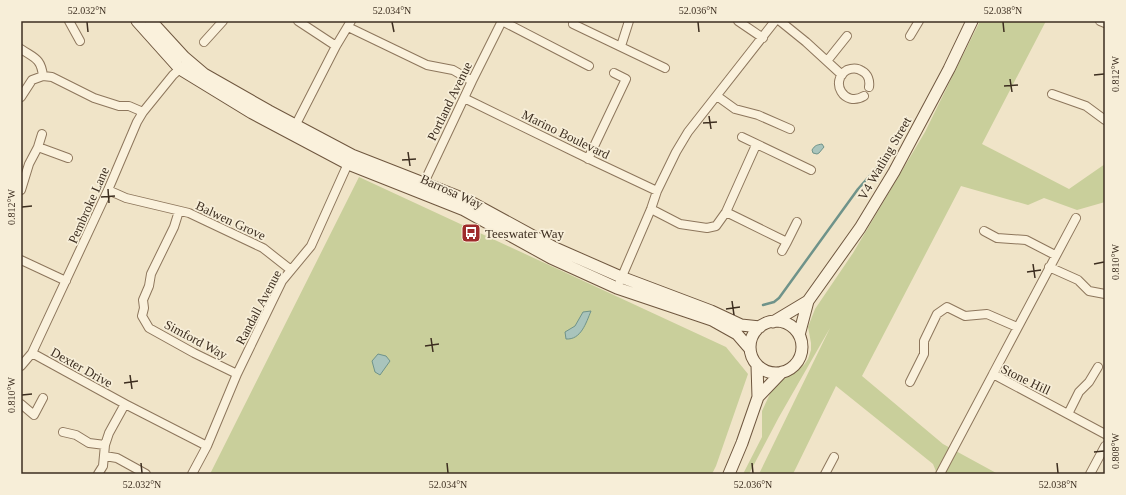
<svg xmlns="http://www.w3.org/2000/svg" width="1126" height="495" viewBox="0 0 1126 495" font-family="'Times New Roman',serif">
<rect width="100%" height="100%" fill="#f0e4c8"/>
<path fill="#c9cf9b" d="M980 21H1046L982 144 1069 189 1105 164V202L1077 210 1044 198 1028 205 961 186 862 376 943 444 998 474H937L933 464 836 386 793 474H759L830 328 779 417 749 474H743L762 437V411L774 385 795 372 804 365 808 359 811 350V343L808 327 815 309 853 253 925 132 956 69Z
M359 177 726 347 748 374 716 466 712 474H210Z"/>
<path fill="#a9c4bc" stroke="#6f938a" d="M822 144 824 147 819 153 817 154 813 153 812 150C815 145 817 145 822 144Z
M591 311C586 323 581 340 566 339L565 332 575 326 583 312Z
M378 354 386 356 390 361 380 375 375 372 372 361Z"/>
<g fill="none" stroke-linecap="round" stroke-linejoin="round">
<path stroke="#6f938a" stroke-width="2.5" d="M763 305 774 302 779 298 858 189 881 163"/>
<g stroke="#8d765c" stroke-width="10">
<path id="street" d="M69 21 80 41
M298 21 336 46
M738 21 763 38
M780 21 806 42 842 75
M1100 21 1105 23
M573 24 665 68
M348 27 427 65 453 70 472 81
M910 36 919 21
M204 42 223 21
M621 46 629 21
M21 49C34 58 41 58 43 76
M827 61 847 36
M1052 94 1086 106 1105 120
M717 96 735 109 758 115 790 129
M864 96C844 108 829 81 847 70 852 68 858 68 862 71 868 74 870 81 869 87
M21 97 32 80 43 76 52 77 94 98 119 106H129L143 112
M464 98 587 158 657 191
M293 130 336 46 351 21
M742 137 811 170
M38 147 68 158
M588 159 626 79 614 73
M422 187 472 81 502 21 589 66
M21 190 29 164 38 147 42 134
M108 190 126 198 189 213 263 248 291 270
M651 209 680 224 707 228 716 226 726 212 756 145
M179 211 174 227 151 274 149 286 143 300 144 308 142 316 149 328 194 353 237 374
M726 212 787 242 797 222
M984 231 997 238 1026 240 1055 255
M782 251 787 242
M21 260 66 281
M1049 267 1078 280 1089 291 1105 294
M620 281 651 209 657 191 676 152 688 132 775 21
M32 353 125 404 207 446
M21 366 32 353 108 190 137 122 143 112 173 75 183 66
M993 374 1076 218
M910 382 924 354V341L937 314 947 307 965 316 987 314 1017 327
M21 404 34 415 43 398
M1068 414 1079 392 1089 382 1098 367
M63 432 76 435 89 443 105 445
M105 456 117 458 146 474
M98 474 103 466 105 445 109 433 125 404
M192 474 207 446 237 374 282 281 311 246 350 159
M825 474 834 457
M940 474 993 374 1105 434
M1090 474 1105 446"/>
</g>
<g stroke="#6f573f" stroke-width="13">
<path id="secondary" d="M137 21 180 69 252 113 348 164 464 210 551 258 617 288 712 320 737 334 750 349
M151 21 184 57 204 74 269 111 352 155 467 200 555 248 621 277 711 311 741 325 760 327
M750 347a26 26 0 1 1 52 0a26 26 0 1 1-52 0Z
M773 322 808 301
M799 335 808 301 860 228 894 172 949 69 972 21
M758 397 782 372
M729 474 742 443 758 397 757 365"/>
</g>
<use href="#street" stroke="#faf1dc" stroke-width="8"/>
<use href="#secondary" stroke="#faf1dc" stroke-width="11"/>
</g>
<path fill="none" stroke="#3d2e20" stroke-width="1.5" d="M87 22 88 32M392 22 394 32M698 22 699 32M1003 22 1004 32M1094 75 1104 74M1010 79 1012 92M1004 86 1018 85M709 116 711 129M703 123 717 122M408 152 410 166M402 160 416 159M108 189 109 203M101 197 115 196M22 207 32 206M1033 264 1035 278M1094 264 1104 262M1027 272 1041 270M732 301 734 315M726 309 740 307M431 338 433 352M425 346 439 344M130 375 132 389M124 383 138 381M22 395 32 394M1094 452 1104 451M141 463 142 473M447 463 448 473M752 463 753 473M1057 463 1058 473"/>
<defs>
<g id="bus-square" transform="scale(1)"><rect x="-9" y="-9" width="18" height="18" rx="4" fill="#9e2a2b" stroke="#f7eed8"/><path d="M-5-6H5V4H4V6H2V4H-2V6H-4V4H-5ZM-3.5-4V0h7V-4ZM-3.5 1.2v1.5H-2V1.2ZM2 1.2v1.5H3.5V1.2Z" fill="#fff"/></g>
</defs>
<g fill-rule="evenodd">
<use href="#bus-square" x="471" y="233"/>
</g>
<g text-anchor="middle" stroke-width="3.5" stroke-linejoin="round" paint-order="stroke">
<g font-size="13" fill="#3d2e20" stroke="#f7eed8">
<text transform="translate(449 101) rotate(-64)" y="5">Portland Avenue</text>
<text transform="translate(566 134) rotate(26)" y="5">Marino Boulevard</text>
<text transform="translate(884 158) rotate(-60)" y="5">V4 Watling Street</text>
<text transform="translate(452 191) rotate(24)" y="5">Barrosa Way</text>
<text transform="translate(88 205) rotate(-66)" y="5">Pembroke Lane</text>
<text transform="translate(231 220) rotate(25)" y="5">Balwen Grove</text>
<text transform="translate(258 307) rotate(-62)" y="5">Randall Avenue</text>
<text transform="translate(196 339) rotate(28)" y="5">Simford Way</text>
<text transform="translate(82 367) rotate(29)" y="5">Dexter Drive</text>
<text transform="translate(1026 379) rotate(26)" y="5">Stone Hill</text>
</g>
<g font-size="13" fill="#3d2e20" stroke="#f7eed8" text-anchor="start">
<text x="485" y="238">Teeswater Way</text>
</g>
</g>
<rect width="1126" height="495" fill="none" stroke="#f7eed8" stroke-width="44"/>
<rect x="22" y="22" width="1082" height="451" fill="none" stroke="#3d2e20" stroke-width="1.5"/>
<g font-size="10" text-anchor="middle" fill="#3d2e20">
<text x="87" y="14">52.032°N</text>
<text x="392" y="14">52.034°N</text>
<text x="698" y="14">52.036°N</text>
<text x="1003" y="14">52.038°N</text>
<text transform="translate(1115 74) rotate(-90)" y="4">0.812°W</text>
<text transform="translate(11 207) rotate(-90)" y="4">0.812°W</text>
<text transform="translate(1115 262) rotate(-90)" y="4">0.810°W</text>
<text transform="translate(11 395) rotate(-90)" y="4">0.810°W</text>
<text transform="translate(1115 451) rotate(-90)" y="4">0.808°W</text>
<text x="142" y="488">52.032°N</text>
<text x="448" y="488">52.034°N</text>
<text x="753" y="488">52.036°N</text>
<text x="1058" y="488">52.038°N</text>
</g>
</svg>
